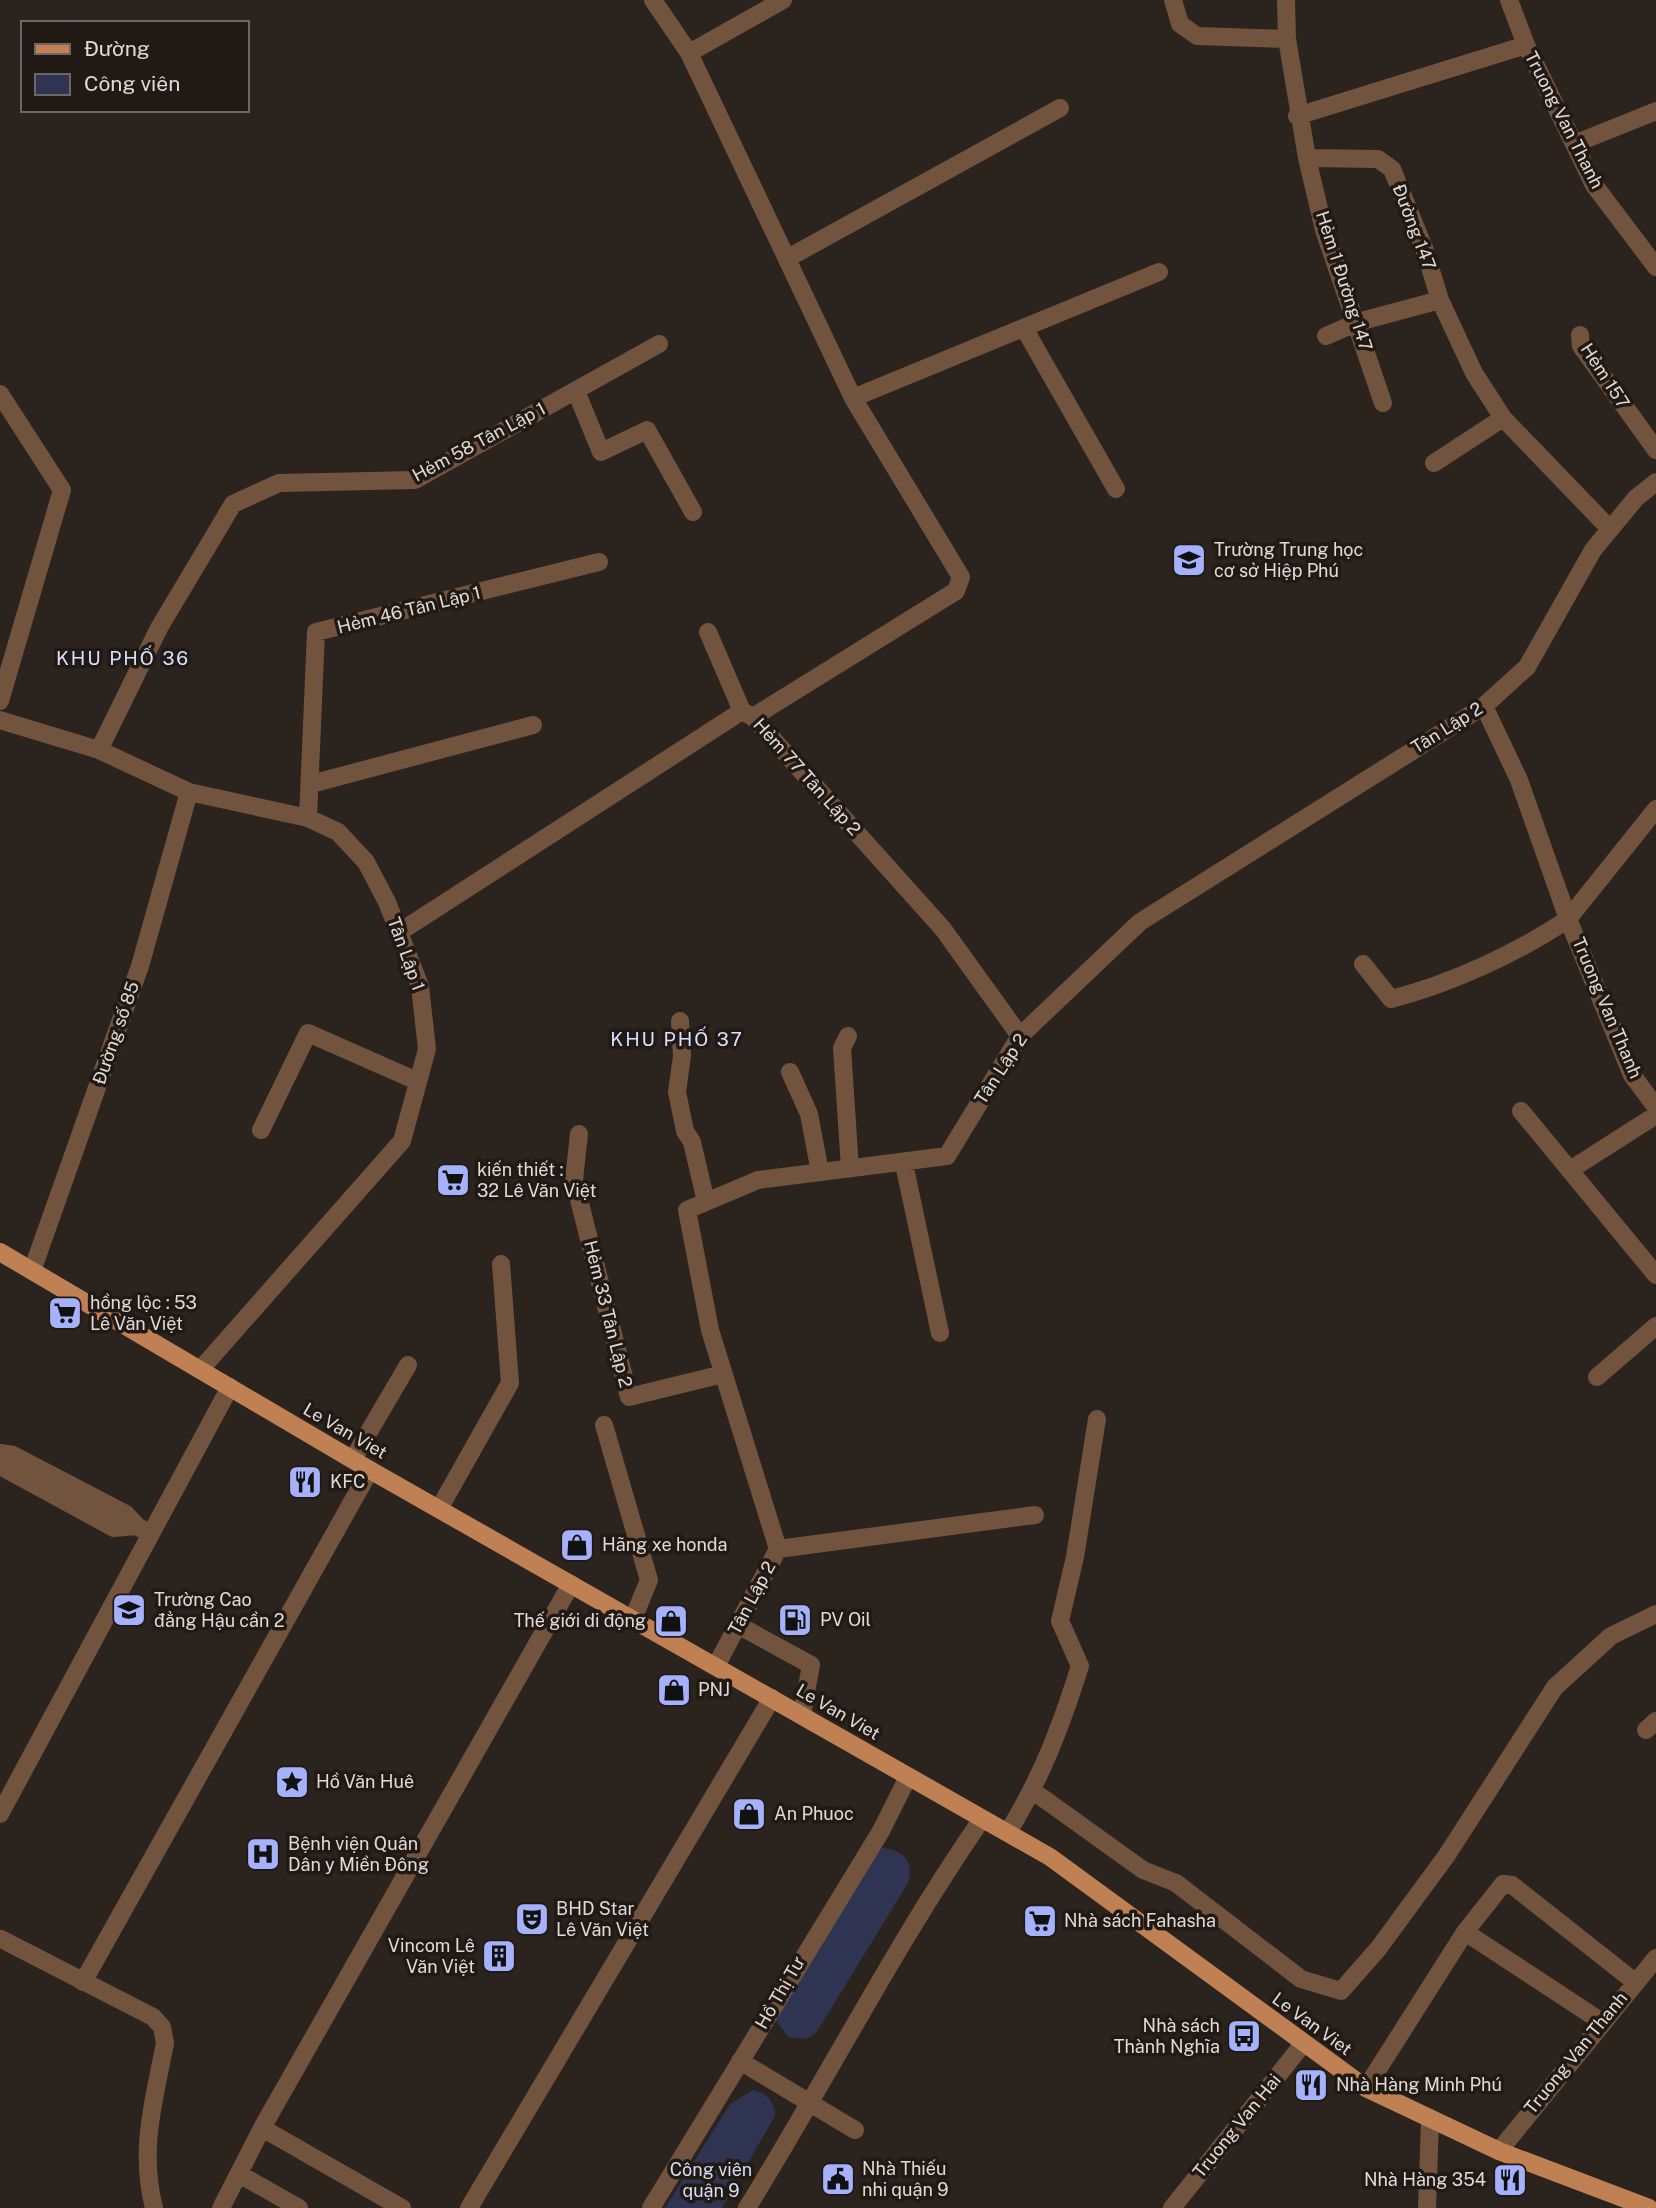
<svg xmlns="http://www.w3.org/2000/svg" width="1656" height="2208" viewBox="0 0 1656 2208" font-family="'Public Sans',sans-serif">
<rect width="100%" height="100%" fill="#2b231d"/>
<path fill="#2f3453" d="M883 1848C905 1851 914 1861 908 1883L816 2033 806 2039 788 2037 775 2019 872 1854Z
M753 2090C767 2093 774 2101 775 2116L722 2208H665L730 2104Z"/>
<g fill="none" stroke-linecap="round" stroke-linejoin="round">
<path stroke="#72543e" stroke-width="18" d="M653 0 689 53 853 398 961 577 956 591 753 717
M1173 0 1180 24 1197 36 1287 39 1307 158 1378 159 1392 169 1424 248 1440 300 1474 373 1503 418 1609 528
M1286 0 1287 39
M1509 0 1526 45 1594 185 1656 267
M689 53 783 0
M1297 116 1526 45
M1574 144 1656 111
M1307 158 1324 230 1383 403
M788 258 1060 108
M1024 328 1116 489
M1580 335 1581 346 1656 450
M1326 336 1358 322 1440 300
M576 391 601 452 647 430 693 512
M0 394 62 490 0 701
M853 398 1159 272
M1434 463 1503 418
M708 632 742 711
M0 720 99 750 189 792 308 818 338 832 366 862 387 902 420 986 427 1049 402 1141 200 1370
M99 750 159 628 233 504 279 483 415 480 659 344
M311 784 533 725
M1656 809 1568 919 1632 1075 1656 1107
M308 818 316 632 599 562
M398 933 742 711 753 717 943 929 1020 1036
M1363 964 1391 999C1450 984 1518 953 1568 919L1519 780 1484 706
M680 1021 682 1056 677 1092 685 1131 692 1142 706 1202
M848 1036 842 1048 850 1168
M790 1072 809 1114 820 1172
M1521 1111 1656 1275
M261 1130 308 1033 417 1081
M579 1134 574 1180 629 1397 723 1374
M904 1164 940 1333
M1570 1170 1656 1115
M32 1271 140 966 189 792
M1597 1377 1656 1326
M604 1425 649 1580 633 1619
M0 1453 13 1455 126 1514 137 1526 150 1534
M353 1459 408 1365
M0 1466 114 1528 137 1526
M439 1509 510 1383 501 1264
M778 1549 1035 1515
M738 1625 811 1665 802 1715
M716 1666 778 1549 710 1330 687 1210 758 1180 947 1156 1020 1036 1140 922 1484 706 1527 667 1593 550 1636 498 1656 482
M1646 1730 1656 1721
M1033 1791 1143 1870 1176 1883 1301 1979 1341 1991 1378 1949 1447 1855 1555 1687 1611 1636 1656 1614
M0 1814 230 1387
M1008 1832C1041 1779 1061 1726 1080 1666L1060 1621 1075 1557 1097 1419
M1465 1932 1602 2022
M1 1939 153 2017 162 2027 165 2043C154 2101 139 2149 154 2208
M83 1982 370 1470
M740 2061 855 2130
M1366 2088 1465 1932 1503 1884 1512 1885 1635 1982
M262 2128 402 2208
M1499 2151 1656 1958
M239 2174 299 2208
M221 2208 262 2128 571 1584
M469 2208 772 1698
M651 2208 881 1831 908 1777
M747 2208C827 2079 896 1943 982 1819
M1172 2208 1303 2044
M1427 2208 1430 2121"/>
<path stroke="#bf8153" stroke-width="18" d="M0 1252 370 1470 1050 1857 1366 2088 1499 2151 1649 2208"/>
</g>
<defs>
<g id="school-square" transform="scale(1.75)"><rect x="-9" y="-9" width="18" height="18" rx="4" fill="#a6b1fc" stroke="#211914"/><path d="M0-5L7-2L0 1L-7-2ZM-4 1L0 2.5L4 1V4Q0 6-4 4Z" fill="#111"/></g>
<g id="supermarket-square" transform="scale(1.75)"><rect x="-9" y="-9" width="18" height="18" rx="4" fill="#a6b1fc" stroke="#211914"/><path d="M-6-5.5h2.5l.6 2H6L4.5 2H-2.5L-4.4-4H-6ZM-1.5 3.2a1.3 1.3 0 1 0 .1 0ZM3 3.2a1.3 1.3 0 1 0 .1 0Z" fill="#111"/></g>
<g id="restaurant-square" transform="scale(1.75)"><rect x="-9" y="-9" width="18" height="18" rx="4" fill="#a6b1fc" stroke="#211914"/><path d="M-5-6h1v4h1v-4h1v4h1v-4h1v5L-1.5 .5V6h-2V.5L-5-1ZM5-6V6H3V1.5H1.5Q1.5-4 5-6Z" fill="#111"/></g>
<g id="shop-square" transform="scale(1.75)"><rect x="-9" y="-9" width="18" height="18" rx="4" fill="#a6b1fc" stroke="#211914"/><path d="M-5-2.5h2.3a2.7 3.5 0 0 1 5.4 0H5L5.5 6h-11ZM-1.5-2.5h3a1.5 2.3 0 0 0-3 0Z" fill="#111"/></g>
<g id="university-square" transform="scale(1.75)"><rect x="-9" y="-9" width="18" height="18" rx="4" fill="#a6b1fc" stroke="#211914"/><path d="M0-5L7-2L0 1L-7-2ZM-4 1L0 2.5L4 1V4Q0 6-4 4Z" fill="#111"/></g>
<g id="fuel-square" transform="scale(1.75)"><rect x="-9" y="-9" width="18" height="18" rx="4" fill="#a6b1fc" stroke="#211914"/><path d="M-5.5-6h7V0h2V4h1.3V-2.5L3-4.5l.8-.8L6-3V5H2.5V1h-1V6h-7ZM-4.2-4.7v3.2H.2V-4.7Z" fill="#111"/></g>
<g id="sight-square" transform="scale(1.75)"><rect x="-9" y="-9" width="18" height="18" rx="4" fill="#a6b1fc" stroke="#211914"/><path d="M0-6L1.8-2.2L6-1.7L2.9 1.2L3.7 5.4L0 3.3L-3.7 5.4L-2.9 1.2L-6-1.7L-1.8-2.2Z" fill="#111"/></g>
<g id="hospital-square" transform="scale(1.75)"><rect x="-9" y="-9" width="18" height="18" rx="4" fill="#a6b1fc" stroke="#211914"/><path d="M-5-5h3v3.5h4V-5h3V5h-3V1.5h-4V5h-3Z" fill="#111"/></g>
<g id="theatre-square" transform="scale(1.75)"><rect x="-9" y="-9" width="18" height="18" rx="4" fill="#a6b1fc" stroke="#211914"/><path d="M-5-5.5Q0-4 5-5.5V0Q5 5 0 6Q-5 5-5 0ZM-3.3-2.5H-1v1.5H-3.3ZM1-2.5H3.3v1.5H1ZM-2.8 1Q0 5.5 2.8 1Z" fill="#111"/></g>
<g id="building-square" transform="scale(1.75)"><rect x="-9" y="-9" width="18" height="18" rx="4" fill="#a6b1fc" stroke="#211914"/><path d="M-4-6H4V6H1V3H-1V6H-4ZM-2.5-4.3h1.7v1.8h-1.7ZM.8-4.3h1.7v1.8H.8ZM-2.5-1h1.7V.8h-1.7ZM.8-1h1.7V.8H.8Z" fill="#111"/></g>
<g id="bus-square" transform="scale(1.75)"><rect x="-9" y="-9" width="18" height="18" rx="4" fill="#a6b1fc" stroke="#211914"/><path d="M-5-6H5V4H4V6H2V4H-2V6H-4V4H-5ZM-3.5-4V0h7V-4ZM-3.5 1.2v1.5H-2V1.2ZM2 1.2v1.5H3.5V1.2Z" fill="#111"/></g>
<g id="civic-square" transform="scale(1.75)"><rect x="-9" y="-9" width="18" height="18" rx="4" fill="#a6b1fc" stroke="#211914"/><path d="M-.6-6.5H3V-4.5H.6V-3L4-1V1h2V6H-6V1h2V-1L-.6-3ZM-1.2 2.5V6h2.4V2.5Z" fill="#111"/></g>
</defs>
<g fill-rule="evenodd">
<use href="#school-square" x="1189" y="560"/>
<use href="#supermarket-square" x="453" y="1180"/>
<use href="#supermarket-square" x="65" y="1313"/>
<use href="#restaurant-square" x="305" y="1482"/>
<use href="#shop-square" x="577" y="1545"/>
<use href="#university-square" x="129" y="1610"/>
<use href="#fuel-square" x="795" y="1620"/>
<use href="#shop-square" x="671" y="1621"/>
<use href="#shop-square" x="674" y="1690"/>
<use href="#sight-square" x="292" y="1782"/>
<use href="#shop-square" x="749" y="1814"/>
<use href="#hospital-square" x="263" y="1854"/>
<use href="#theatre-square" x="532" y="1919"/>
<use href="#supermarket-square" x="1040" y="1921"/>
<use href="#building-square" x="499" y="1956"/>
<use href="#bus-square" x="1244" y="2036"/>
<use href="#restaurant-square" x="1311" y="2085"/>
<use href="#civic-square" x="838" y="2179"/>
<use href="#restaurant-square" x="1510" y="2180"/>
</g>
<g text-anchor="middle" stroke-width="7" stroke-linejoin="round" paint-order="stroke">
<g font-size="18" fill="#e0dad7" stroke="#211914">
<text transform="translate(1564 120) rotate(63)" y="6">Truong Van Thanh</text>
<text transform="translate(1414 227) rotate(69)" y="6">Đường 147</text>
<text transform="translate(1344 281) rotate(72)" y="6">Hẻm 1 Đường 147</text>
<text transform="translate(1605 376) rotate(57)" y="6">Hẻm 157</text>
<text transform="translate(479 442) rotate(-28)" y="6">Hẻm 58 Tân Lập 1</text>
<text transform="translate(409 610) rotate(-14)" y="6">Hẻm 46 Tân Lập 1</text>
<text transform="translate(1447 728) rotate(-32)" y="6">Tân Lập 2</text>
<text transform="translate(807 777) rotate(48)" y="6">Hẻm 77 Tân Lập 2</text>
<text transform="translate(406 954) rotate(70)" y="6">Tân Lập 1</text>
<text transform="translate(1607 1008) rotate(67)" y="6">Truong Van Thanh</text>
<text transform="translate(116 1033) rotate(-71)" y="6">Đường số 85</text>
<text transform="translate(1001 1069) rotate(-57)" y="6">Tân Lập 2</text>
<text transform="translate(608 1314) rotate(76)" y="6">Hẻm 33 Tân Lập 2</text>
<text transform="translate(345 1431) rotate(30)" y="6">Le Van Viet</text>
<text transform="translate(752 1598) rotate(-62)" y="6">Tân Lập 2</text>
<text transform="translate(838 1712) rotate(30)" y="6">Le Van Viet</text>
<text transform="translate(780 1993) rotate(-60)" y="6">Hồ Thị Tư</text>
<text transform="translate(1312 2024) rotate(36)" y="6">Le Van Viet</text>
<text transform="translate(1576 2053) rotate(-51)" y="6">Truong Van Thanh</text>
<text transform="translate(1237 2126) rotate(-51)" y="6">Truong Van Hai</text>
</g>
<g font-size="18" fill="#e0dad7" stroke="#211914" text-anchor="start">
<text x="1214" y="556">Trường Trung học<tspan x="1214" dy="21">cơ sở Hiệp Phú</tspan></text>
<text x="477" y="1176">kiến thiết :<tspan x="477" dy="21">32 Lê Văn Việt</tspan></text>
<text x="90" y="1309">hồng lộc : 53<tspan x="90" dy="21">Lê Văn Việt</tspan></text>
<text x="330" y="1488">KFC</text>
<text x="602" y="1551">Hãng xe honda</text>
<text x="154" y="1606">Trường Cao<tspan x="154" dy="21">đẳng Hậu cần 2</tspan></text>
<text x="820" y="1626">PV Oil</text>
<text x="646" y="1627" text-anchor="end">Thế giới di động</text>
<text x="698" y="1696">PNJ</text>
<text x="316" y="1788">Hồ Văn Huê</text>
<text x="774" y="1820">An Phuoc</text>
<text x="288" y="1850">Bệnh viện Quân<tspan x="288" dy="21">Dân y Miền Đông</tspan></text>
<text x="556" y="1915">BHD Star<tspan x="556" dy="21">Lê Văn Việt</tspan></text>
<text x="1064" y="1927">Nhà sách Fahasha</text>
<text x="475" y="1952" text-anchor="end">Vincom Lê<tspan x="475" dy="21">Văn Việt</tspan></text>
<text x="1220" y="2032" text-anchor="end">Nhà sách<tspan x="1220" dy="21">Thành Nghĩa</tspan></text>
<text x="1336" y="2091">Nhà Hàng Minh Phú</text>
<text x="862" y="2175">Nhà Thiếu<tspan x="862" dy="21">nhi quận 9</tspan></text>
<text x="1486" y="2186" text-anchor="end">Nhà Hàng 354</text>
</g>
<g font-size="18" fill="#d7dcf5" stroke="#211914">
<text x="711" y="2176">Công viên<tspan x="711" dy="21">quận 9</tspan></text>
</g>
<g font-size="19" letter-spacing="2" fill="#dbe1fe" stroke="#211914">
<text x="123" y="665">KHU PHỐ 36</text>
<text x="677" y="1046">KHU PHỐ 37</text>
</g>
</g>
<rect x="21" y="21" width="228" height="91" fill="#211914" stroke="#6d6662" stroke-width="2"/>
<rect x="35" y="44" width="35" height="10" fill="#bf8153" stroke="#6d6662" stroke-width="2"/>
<text x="84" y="56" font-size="21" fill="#e0dad7">Đường</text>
<rect x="35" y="74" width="35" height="21" fill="#2f3453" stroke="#6d6662" stroke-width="2"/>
<text x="84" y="91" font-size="21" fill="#e0dad7">Công viên</text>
</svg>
